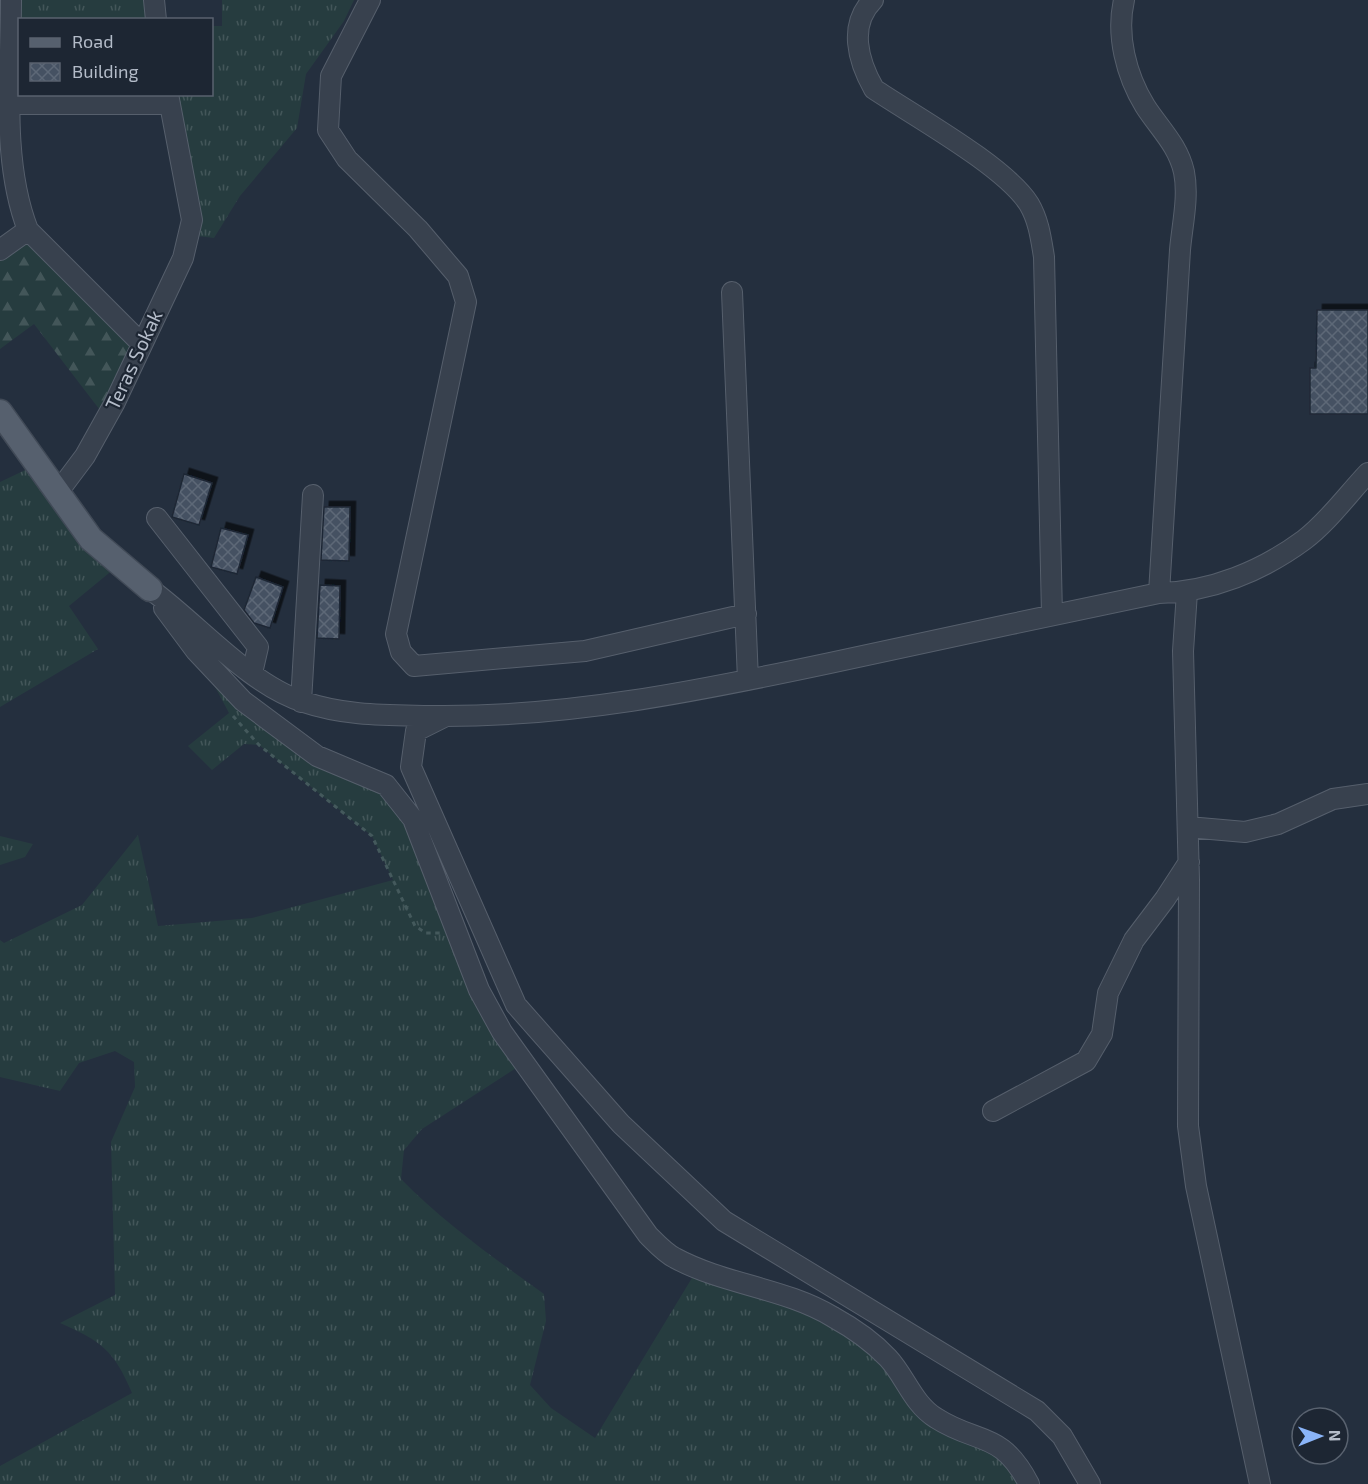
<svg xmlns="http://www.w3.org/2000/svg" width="1368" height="1484" viewBox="0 0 1368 1484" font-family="'Exo 2',sans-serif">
<defs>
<pattern id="grass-tufts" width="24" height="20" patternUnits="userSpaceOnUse" patternTransform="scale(1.5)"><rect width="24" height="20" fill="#263c3f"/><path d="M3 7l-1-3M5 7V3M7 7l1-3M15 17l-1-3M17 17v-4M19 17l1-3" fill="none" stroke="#435659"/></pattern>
<pattern id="forest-firs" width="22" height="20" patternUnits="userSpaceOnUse" patternTransform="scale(1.5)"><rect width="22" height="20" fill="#263c3f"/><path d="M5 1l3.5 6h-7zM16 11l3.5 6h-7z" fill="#435659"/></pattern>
<pattern id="building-cross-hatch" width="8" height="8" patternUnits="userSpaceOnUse" patternTransform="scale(1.5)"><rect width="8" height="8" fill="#455162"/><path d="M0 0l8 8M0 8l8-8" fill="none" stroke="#5d6877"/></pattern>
<filter id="shadow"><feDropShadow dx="5.5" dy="-5.5" stdDeviation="0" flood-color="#0009"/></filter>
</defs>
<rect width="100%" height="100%" fill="#242f3e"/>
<path fill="url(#grass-tufts)" d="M11 0H154L156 19 20 20V94H212V26H222V0H354L344 21 306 74 297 128 240 196 214 238 189 235 170 104H11Z
M38 464 120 564 69 606 98 649 0 707V482Z
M196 651 317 756 386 785 435 874 524 1063 422 1129 404 1150 401 1179C444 1223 494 1258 544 1294L546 1321 530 1385 551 1408 595 1438 698 1268 831 1315 912 1394 986 1438 1029 1484H0V1466L132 1393C114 1350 101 1341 60 1323L115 1295 111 1142 135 1087 134 1062 115 1051 79 1063 60 1091 0 1077V940L4 943 82 905 138 835 158 926 252 918 393 880 372 836 259 745 244 744 212 770 188 746 229 713Z
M0 836 33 844 25 857 0 865Z"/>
<path fill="url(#forest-firs)" d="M28 230 142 344 106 418 34 324 0 349V250Z"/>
<path fill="url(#building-cross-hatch)" stroke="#1f2835" stroke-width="1.5" filter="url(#shadow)" d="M1317 310H1368V414H1310V368H1316Z
M184 474 212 483 199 525 172 517Z
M324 507H350L349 561 321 560Z
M221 528 248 535 237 574 211 567Z
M256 577 283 587 270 628 254 623 244 610Z
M320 585 340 586 339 639 317 638Z"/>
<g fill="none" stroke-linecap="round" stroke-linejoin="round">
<g stroke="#565f6c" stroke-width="22">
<path id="minor" d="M11 0C11 73 1 161 28 230L142 344
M154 0 156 20
M370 0 331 76 328 130 347 159 418 229 458 276 466 302 396 634 401 652 414 666 585 651 746 614
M873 0C848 25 858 61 874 89 914 116 1005 166 1029 204 1039 221 1041 239 1044 257L1052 615
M1124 0C1116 35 1126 75 1145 106 1159 128 1178 145 1184 172 1189 197 1182 226 1180 250L1159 593
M11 104H170
M0 250 28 230
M732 292 748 680
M58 492 85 456 114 404 183 258 192 220 168 94
M157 518 258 647 252 673
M150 589C197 623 249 685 304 702 345 716 387 715 430 716 566 718 698 691 830 663 940 639 1049 616 1159 593 1211 592 1262 571 1304 540 1328 522 1348 494 1368 473
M1187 592 1183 651 1189 880 1188 1126 1196 1186 1260 1484
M164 608 196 651 243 701 317 756 386 785 413 819 479 990 502 1032 648 1235C656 1243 665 1253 675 1258 725 1285 785 1288 833 1317 853 1328 872 1341 888 1358 905 1376 913 1404 936 1418 978 1445 1001 1430 1029 1484
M301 702 313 495
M444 717 416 731 411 767 516 1005 621 1124 724 1221 1037 1411 1062 1436 1090 1484
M1188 827 1245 832 1278 824 1333 799 1368 794
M993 1111 1086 1061 1102 1034 1108 993 1134 940 1165 899 1189 862"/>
</g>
<g stroke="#414a57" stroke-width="27">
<path id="major" d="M0 412 91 539 150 589"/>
</g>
<path stroke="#44595c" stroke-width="3" stroke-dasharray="4.5 4.5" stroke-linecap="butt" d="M233 716 259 745 372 836 415 926 426 933H441"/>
<use href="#minor" stroke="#38414e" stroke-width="20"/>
<use href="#major" stroke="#56606e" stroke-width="24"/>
</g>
<g text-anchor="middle" stroke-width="4.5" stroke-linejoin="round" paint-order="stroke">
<g font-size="20" fill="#b4bcc9" stroke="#1d2633">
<text transform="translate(134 360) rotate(-65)" y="7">Teras Sokak</text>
</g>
</g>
<rect x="18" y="18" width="195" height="78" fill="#1d2633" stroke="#59626f" stroke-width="1.5"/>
<rect x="30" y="38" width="30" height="9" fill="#56606e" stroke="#59626f" stroke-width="1.5"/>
<text x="72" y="48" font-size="18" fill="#b4bcc9">Road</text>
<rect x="30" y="63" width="30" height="18" fill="url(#building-cross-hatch)" stroke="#59626f" stroke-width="1.5"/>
<text x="72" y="78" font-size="18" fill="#b4bcc9">Building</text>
<g transform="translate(1320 1436) rotate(89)"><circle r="28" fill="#1d2633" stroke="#59626f" stroke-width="1.5"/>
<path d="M0-4.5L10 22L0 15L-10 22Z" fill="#8ab4f8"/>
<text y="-9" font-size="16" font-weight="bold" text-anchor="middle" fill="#b4bcc9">N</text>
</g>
</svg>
